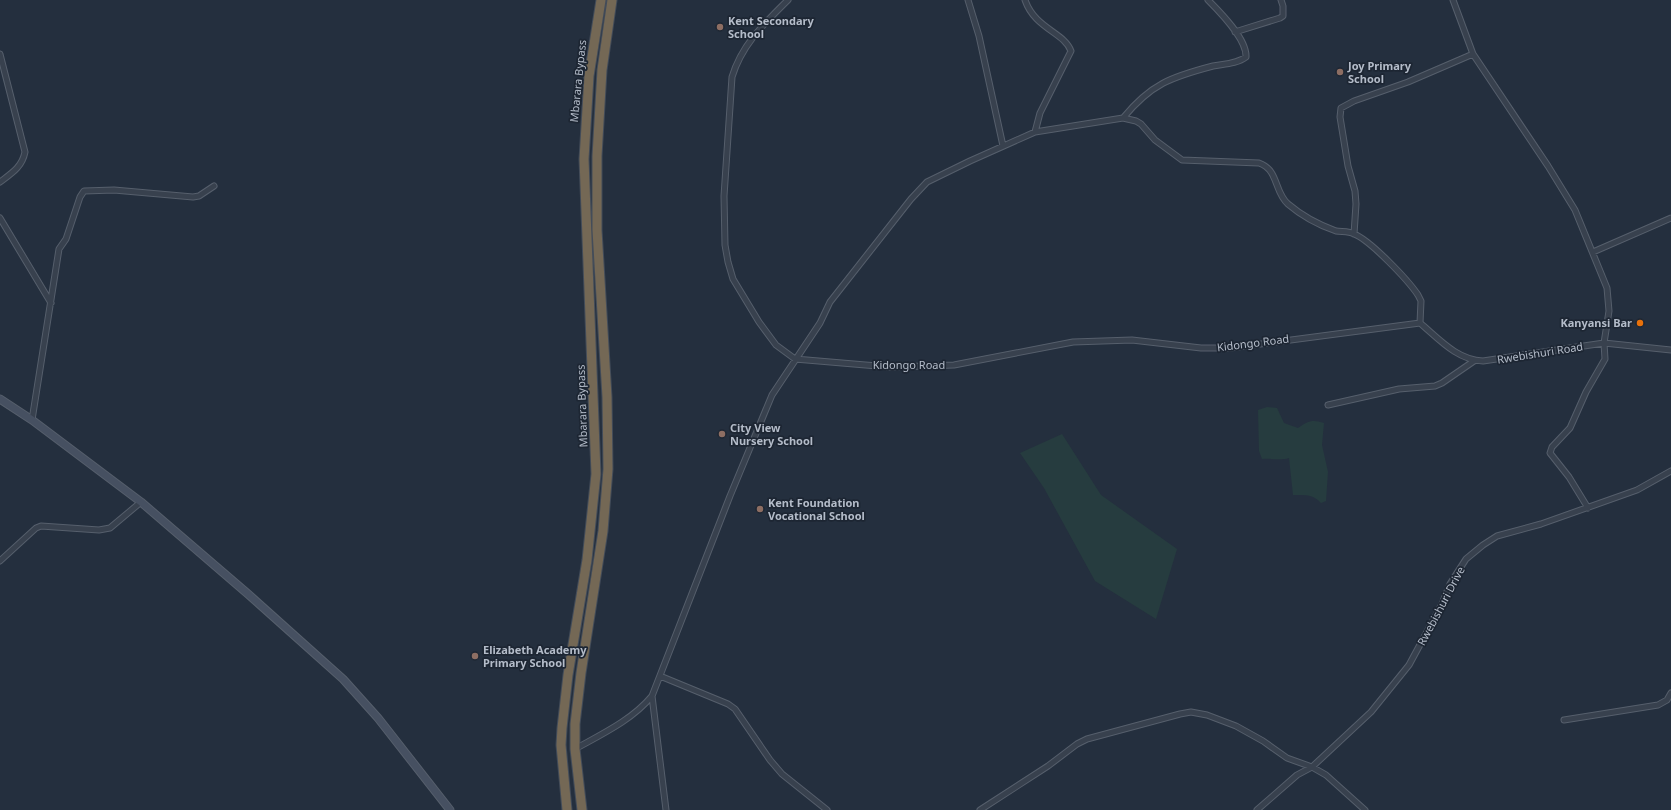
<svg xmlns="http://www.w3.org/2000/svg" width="1671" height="810" viewBox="0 0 1671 810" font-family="'Noto Sans',sans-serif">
<rect width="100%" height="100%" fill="#242f3e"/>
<path fill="#263c3f" d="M1267 407 1277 408 1284 423 1298 428C1308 421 1312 419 1324 423L1322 445 1328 472 1326 501 1321 503C1313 494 1305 495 1293 495L1289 458C1280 461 1271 458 1262 459L1259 451 1258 410Z
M1062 434 1101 495 1177 549 1156 619 1095 581 1044 488 1020 453Z"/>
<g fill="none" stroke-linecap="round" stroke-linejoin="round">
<g stroke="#565f6c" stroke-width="7">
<path id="street" d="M788 0C764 24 742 44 732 77L724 196 725 245 728 262 733 279 759 322 776 345 795 359 889 367 926 366 954 365 1073 342 1132 340 1201 348H1230L1420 323
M968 0 979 36 1003 146
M1025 0C1035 29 1064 32 1071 51L1040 113 1035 132
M1453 0 1473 54 1548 166 1575 210 1607 288 1609 311 1604 343 1605 359 1586 392 1570 428 1552 447 1550 453 1569 477 1588 508
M1235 32 1280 18 1283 16V6L1281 0
M0 54 25 152C22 167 12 173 0 182
M1123 118C1151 84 1171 77 1213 66 1223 64 1237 64 1246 57 1247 39 1220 12 1208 0
M0 218 51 303
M1354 234 1356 204 1355 191 1348 166 1340 117 1341 108 1354 101 1408 82 1473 54
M1593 252 1671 218
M1420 323C1439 339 1457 360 1483 361L1604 343 1671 350
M1328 405 1399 389 1435 386 1442 383 1474 361
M32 420 59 249 66 239 80 197 84 191 114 190 193 197 199 196 214 186
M0 561 36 528 41 526 99 530 110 528 141 502
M660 676 728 704 735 709 770 760 782 774 827 810
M652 696 666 810
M1564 720 1658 705 1667 700 1671 693
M575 749C602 734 632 720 652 696L730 496 772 395 820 323 830 302 911 199 927 182 970 161 1035 132 1123 118 1136 121 1141 124 1155 140 1182 160 1259 163C1279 170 1274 192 1288 204 1302 216 1319 225 1336 231 1342 232 1349 231 1354 234 1370 240 1408 280 1418 295L1421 301 1420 323
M980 810 1048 766 1077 744 1087 739 1180 714 1191 712 1207 715 1236 726 1263 741 1287 758 1312 767 1326 775 1365 810
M1257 810 1297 775 1312 767 1371 712 1409 665 1442 604 1450 584 1466 559 1483 545 1497 536 1541 524 1637 490 1671 471"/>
</g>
<g stroke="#565f6c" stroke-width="9">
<path id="secondary" d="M0 399 32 420 141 502 248 594 343 679 378 718 450 810"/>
</g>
<g stroke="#434c59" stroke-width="11">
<path id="highway" d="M567 810 561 745 562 728 568 675 587 560 596 474 584 159 589 76 601 0
M582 810 575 749V724L581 673 603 531 608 469 607 397 597 230V156L602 70 612 0"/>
</g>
<use href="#street" stroke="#38414e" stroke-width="5"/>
<use href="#secondary" stroke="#465061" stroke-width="7"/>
<use href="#highway" stroke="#746855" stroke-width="9"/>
</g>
<g fill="#8d6e63" stroke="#1d2633" stroke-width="1.5">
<circle cx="720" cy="27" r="4"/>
<circle cx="1340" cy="72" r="4"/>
<circle cx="722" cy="434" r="4"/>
<circle cx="760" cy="509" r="4"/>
<circle cx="475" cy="656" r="4"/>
</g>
<circle fill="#e8710a" stroke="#1d2633" stroke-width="1.5" cx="1640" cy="323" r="4"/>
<g text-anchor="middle" stroke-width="3.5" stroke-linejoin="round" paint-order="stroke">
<g font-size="11" font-weight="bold" fill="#b4bcc9" stroke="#1d2633" text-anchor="start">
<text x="728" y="25">Kent Secondary<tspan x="728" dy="13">School</tspan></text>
<text x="1348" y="70">Joy Primary<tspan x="1348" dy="13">School</tspan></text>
<text x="1632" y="327" text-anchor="end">Kanyansi Bar</text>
<text x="730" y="432">City View<tspan x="730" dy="13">Nursery School</tspan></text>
<text x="768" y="507">Kent Foundation<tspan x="768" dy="13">Vocational School</tspan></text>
<text x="483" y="654">Elizabeth Academy<tspan x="483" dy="13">Primary School</tspan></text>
</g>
<g font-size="11" fill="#b4bcc9" stroke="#1d2633">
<text transform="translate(578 81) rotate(-84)" y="4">Mbarara Bypass</text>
<text transform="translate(1253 343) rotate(-7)" y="4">Kidongo Road</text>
<text transform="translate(1540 353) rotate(-9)" y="4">Rwebishuri Road</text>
<text x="909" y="369">Kidongo Road</text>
<text transform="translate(582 406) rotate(-92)" y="4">Mbarara Bypass</text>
<text transform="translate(1441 606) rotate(-62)" y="4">Rwebishuri Drive</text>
</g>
</g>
</svg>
